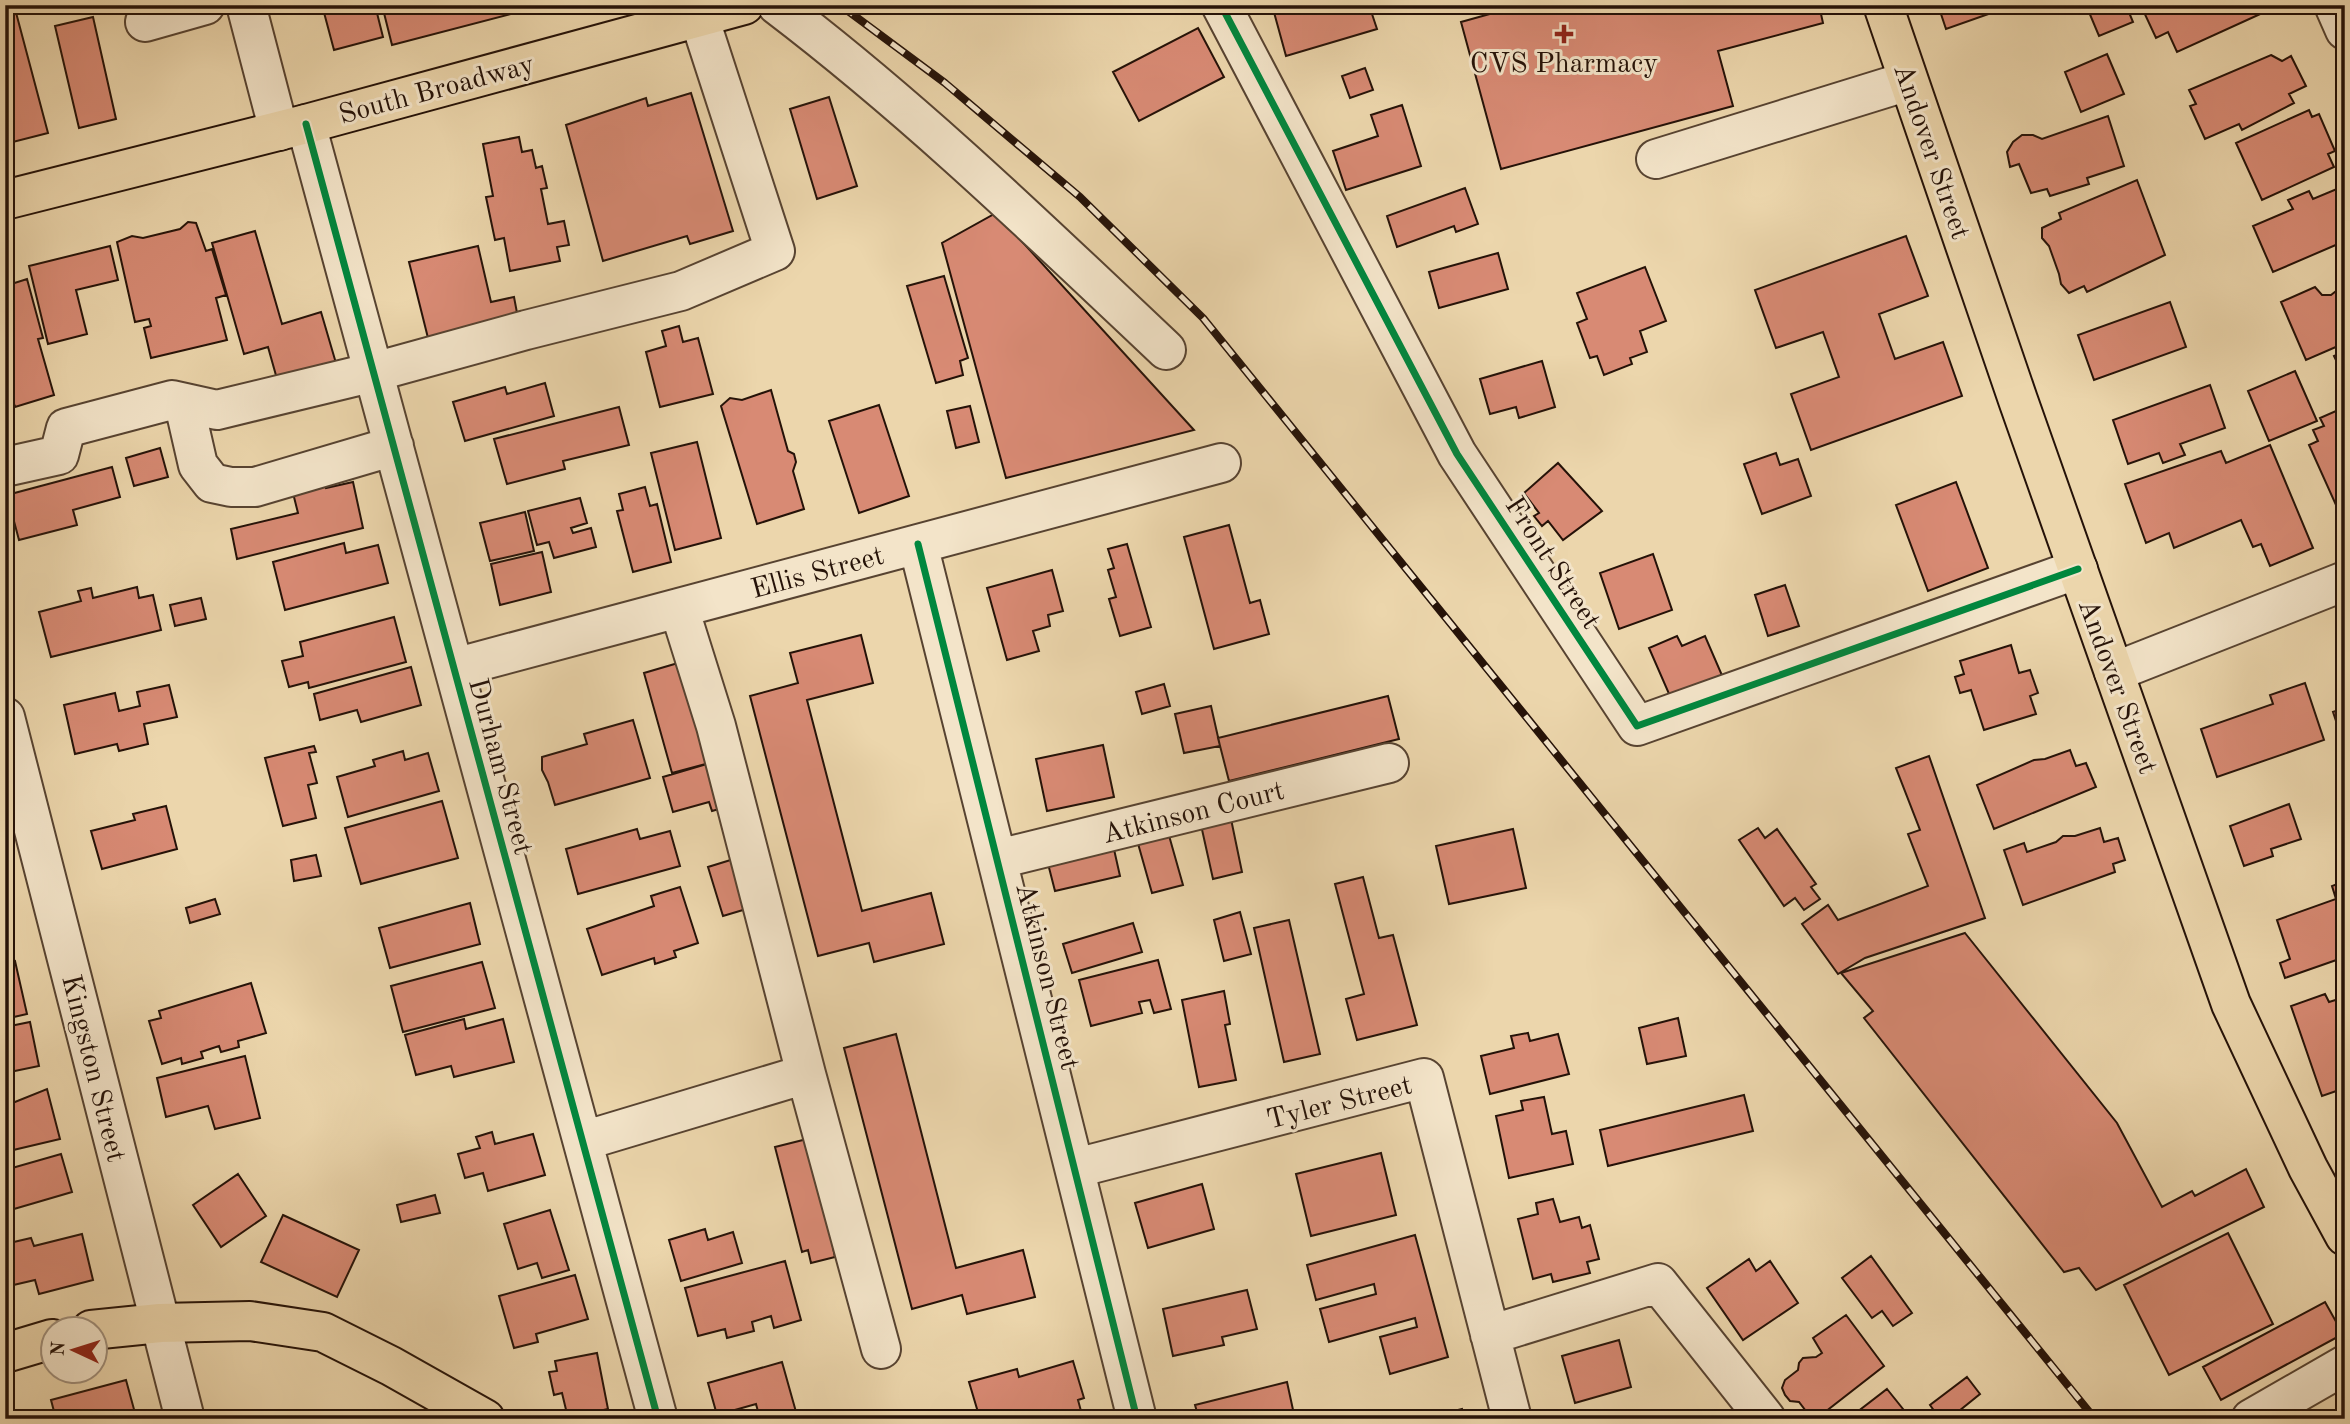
<svg xmlns="http://www.w3.org/2000/svg" width="2350" height="1424" viewBox="0 0 2350 1424" font-family="'Old Standard TT',serif">
<rect width="100%" height="100%" fill="#ecd6ac"/>
<filter id="stains"><feTurbulence type="fractalNoise" baseFrequency=".00286" numOctaves="4"/><feColorMatrix values="0 0 0 0 .2 0 0 0 0 .09 0 0 0 0 .02 0 0 0 .5 -.17"/></filter>
<radialGradient id="worn" r=".72"><stop offset=".6" stop-color="#630" stop-opacity="0"/><stop offset="1" stop-color="#630" stop-opacity=".3"/></radialGradient>
<path fill="#d88a74" stroke="#251208" stroke-width="2" d="M5 5H14L48 133 5 144Z
M322 5H375L383 37 334 50Z
M382 5H533L534 8 392 45Z
M1272 5H1369L1377 29 1286 56Z
M1522 5H1819L1823 23 1718 51 1733 106 1501 169 1461 22Z
M1938 5H2014L1946 29Z
M2086 5H2126L2133 22 2099 36Z
M2148 5H2280L2177 52 2168 32 2156 38 2142 8Z
M93 17 116 119 79 128 55 26Z
M1198 28 1224 77 1139 121 1113 72Z
M2107 54 2124 94 2081 112 2065 72Z
M2271 55 2282 61 2291 56 2306 86 2289 94 2294 103 2242 130 2239 124 2205 139 2190 106 2196 104 2189 90Z
M1365 68 1373 90 1350 98 1342 76Z
M691 93 733 231 690 244 687 236 603 261 566 125 646 98 648 106Z
M829 97 857 186 817 199 790 109Z
M1402 105 1421 166 1346 190 1333 151 1378 136 1371 115Z
M2309 110 2312 117 2319 114 2335 151 2328 154 2334 167 2262 200 2236 143Z
M2108 116 2124 166 2087 178 2089 184 2050 196 2047 189 2031 193 2019 164 2010 167 2007 152 2013 142 2022 135H2033L2042 139Z
M519 137 522 152 532 150 536 168 542 166 547 188 541 189 548 224 564 221 569 245 557 247 560 261 510 271 504 238 495 240 486 197 493 196 483 144Z
M2137 180 2165 255 2087 292 2084 286 2069 293 2061 284 2059 274 2049 246 2042 238V228L2061 219 2059 213Z
M2344 186 2345 241 2273 272 2253 226 2293 209 2288 200 2309 191 2313 199Z
M1465 188 1478 224 1456 232 1454 226 1397 247 1387 216Z
M996 213 1194 430 1006 478 942 243Z
M188 222 196 223 206 251 212 249 226 295 216 298 227 340 151 358 144 328 151 326 149 319 135 322 117 242 132 236 143 238 180 229Z
M255 231 282 324 321 312 338 370 279 386 268 347 244 354 212 243Z
M1906 236 1928 296 1879 314 1895 359 1943 342 1962 396 1811 450 1791 394 1839 377 1823 332 1776 348 1755 290Z
M110 246 118 280 76 290 87 334 48 344 29 266Z
M478 246 491 302 514 297 518 318 430 346 409 262Z
M1498 253 1508 289 1439 308 1429 272Z
M1645 267 1666 321 1640 331 1647 352 1630 358 1632 364 1604 375 1597 356 1590 358 1577 323 1587 319 1577 293Z
M944 276 968 358 960 361 963 375 936 383 907 286Z
M27 279 43 338 38 339 54 395 15 407 5 373V286Z
M2345 284V343L2306 360 2281 302 2315 287 2322 295H2331Z
M2170 302 2186 347 2094 380 2078 335Z
M679 326 683 342 698 338 713 394 660 407 646 352 666 346 662 331Z
M2345 351V379L2334 356Z
M1542 361 1555 407 1519 418 1516 407 1490 414 1480 379Z
M2295 371 2317 421 2269 441 2248 391Z
M545 383 554 416 465 441 453 402 505 387 507 394Z
M2210 385 2225 428 2180 444 2185 455 2163 463 2159 453 2128 464 2113 420Z
M771 390 788 451 794 454 796 462 793 471 804 509 757 524 721 406 730 398 742 400Z
M879 405 909 496 859 513 829 421Z
M970 406 979 442 956 448 947 411Z
M619 407 629 445 563 461 565 469 507 484 494 439Z
M2345 407V525L2309 445 2318 441 2313 430 2324 426 2320 418Z
M697 442 721 538 675 550 651 453Z
M2270 445 2313 548 2270 566 2261 544 2253 547 2241 520 2174 548 2169 533 2146 543 2125 484 2221 451 2226 463Z
M160 448 168 477 134 486 126 458Z
M1776 453 1780 465 1798 459 1811 496 1762 514 1744 464Z
M1558 463 1602 511 1563 540 1548 521 1542 526 1534 516 1539 513 1524 493Z
M112 467 120 497 73 510 77 525 19 540 7 495Z
M322 474 326 488 353 482 363 528 237 559 231 529 298 513 290 481Z
M1956 482 1988 568 1928 591 1896 505Z
M645 487 650 506 657 504 671 562 633 572 617 511 623 510 619 494Z
M580 498 587 523 571 528 573 533 591 528 596 547 554 558 549 542 537 545 528 511Z
M525 512 534 551 490 561 480 523Z
M1229 525 1250 603 1260 600 1269 634 1214 649 1184 537Z
M344 543 346 553 378 545 388 583 285 610 273 562Z
M1127 544 1151 627 1120 636 1109 599 1116 597 1108 570 1114 568 1108 549Z
M542 552 551 592 500 605 491 564Z
M1653 554 1672 610 1619 629 1600 573Z
M1052 570 1063 611 1048 615 1050 626 1033 631 1039 651 1007 660 987 588Z
M1785 585 1799 626 1768 636 1755 595Z
M137 587 139 598 153 595 161 630 51 657 39 612 81 601 78 591 91 588 93 598Z
M201 598 206 619 175 626 170 605Z
M394 617 406 662 309 688 308 682 289 687 282 661 303 656 300 642Z
M861 635 873 683 807 700 862 911 931 893 944 944 874 962 869 943 818 956 750 696 798 683 790 653Z
M1677 636 1682 646 1705 636 1724 680 1673 703 1649 648Z
M2011 645 2019 673 2030 670 2038 693 2030 696 2036 714 1984 730 1971 690 1960 693 1955 677 1964 674 1960 661Z
M678 663 713 762 672 773 644 673Z
M411 667 421 705 361 722 357 710 320 720 314 694Z
M2305 683 2324 740 2217 777 2201 729 2273 704 2270 695Z
M1164 684 1170 706 1142 714 1136 692Z
M169 685 177 717 144 724 148 744 119 751 117 744 75 754 64 705 115 693 119 711 140 706 137 692Z
M1388 696 1399 739 1229 781 1218 738Z
M1211 706 1220 746 1184 753 1175 714Z
M2345 708V735L2341 736 2333 712Z
M633 720 650 778 555 805 548 782 542 770V757L587 744 584 734Z
M1103 745 1114 797 1047 811 1036 759Z
M314 746 316 752 309 753 317 783 308 785 316 818 283 826 265 758Z
M2070 750 2076 766 2086 763 2096 787 1994 829 1977 785 2034 760 2045 759Z
M403 751 405 760 428 753 439 791 348 817 337 777 375 766 373 760Z
M1929 756 1985 918 1865 958 1838 974 1802 924 1828 905 1838 920 1928 886 1908 834 1920 830 1896 768Z
M717 761 730 806 712 811 709 802 673 812 663 777Z
M442 801 458 858 361 884 345 828Z
M2289 804 2301 839 2271 849 2273 856 2244 866 2230 826Z
M166 806 177 849 102 869 91 831 135 820 133 814Z
M1231 819 1242 872 1213 879 1201 825Z
M1758 828 1765 838 1777 829 1816 884 1811 887 1820 899 1804 910 1795 898 1784 906 1739 840Z
M2100 828 2104 842 2118 838 2125 860 2113 864 2115 872 2023 905 2004 850 2024 843 2027 852 2056 842 2063 836H2075Z
M637 829 640 839 670 831 680 866 578 894 566 849Z
M1513 829 1526 888 1449 904 1436 846Z
M1168 832 1183 885 1152 893 1137 840Z
M1111 836 1120 876 1055 891 1045 852Z
M316 855 321 876 294 881 291 860Z
M737 858 753 907 723 916 708 867Z
M1363 877 1379 938 1393 935 1417 1025 1357 1040 1346 999 1364 994 1335 884Z
M2345 881V957L2285 978 2280 963 2290 959 2277 920 2336 899 2332 886Z
M680 887 698 943 674 951 676 957 655 964 654 958 602 975 587 929 654 906 651 896Z
M215 899 220 914 190 923 186 908Z
M470 903 480 944 390 968 379 928Z
M1240 912 1251 954 1224 961 1214 920Z
M1289 920 1320 1054 1284 1062 1254 928Z
M1133 923 1142 952 1072 973 1063 944Z
M1965 933 2117 1123 2162 1207 2192 1191 2195 1196 2246 1169 2264 1207 2096 1290 2079 1268 2064 1272 1864 1018 1873 1011 1841 973Z
M1158 960 1171 1009 1154 1013 1150 1000 1139 1002 1142 1013 1091 1026 1079 980Z
M15 961 27 1014 5 1019V964Z
M482 962 495 1008 403 1032 391 986Z
M251 983 266 1033 238 1041 239 1047 221 1052 219 1046 201 1052 203 1058 182 1064 181 1058 162 1064 149 1021 161 1018 159 1011Z
M1224 991 1230 1024 1225 1025 1236 1080 1199 1087 1182 1000Z
M2325 994 2329 1002 2345 997V1088L2322 1096 2291 1006Z
M1678 1018 1686 1056 1647 1064 1639 1028Z
M464 1019 466 1029 503 1019 514 1062 454 1077 451 1066 416 1075 405 1035Z
M30 1022 39 1066 5 1073V1027Z
M1528 1033 1530 1041 1558 1034 1569 1074 1490 1094 1481 1056 1514 1048 1511 1036Z
M896 1034 956 1268 1023 1250 1035 1297 967 1314 962 1295 912 1309 844 1048Z
M245 1056 260 1118 215 1129 208 1106 166 1117 157 1078Z
M47 1089 60 1139 9 1151 5 1136V1106Z
M1744 1095 1753 1131 1608 1166 1600 1130Z
M1544 1097 1552 1134 1566 1131 1573 1164 1509 1178 1496 1116 1523 1110 1521 1101Z
M492 1132 495 1144 533 1134 545 1175 488 1191 483 1173 465 1178 458 1154 480 1148 476 1137Z
M811 1138 837 1241 832 1242 835 1257 811 1263 808 1250 802 1252 775 1147Z
M1381 1153 1396 1215 1311 1236 1296 1174Z
M61 1154 72 1192 14 1209 5 1179V1170Z
M238 1174 266 1216 221 1247 193 1205Z
M1202 1184 1214 1229 1148 1248 1135 1203Z
M435 1195 440 1213 401 1222 397 1205Z
M1553 1199 1560 1222 1579 1217 1582 1228 1590 1225 1599 1259 1587 1262 1590 1273 1553 1282 1551 1274 1533 1279 1518 1219 1538 1214 1536 1203Z
M550 1210 569 1270 542 1278 537 1263 518 1269 504 1224Z
M283 1215 359 1250 337 1297 261 1262Z
M705 1229 708 1240 733 1232 742 1263 681 1281 669 1240Z
M2228 1233 2273 1324 2169 1375 2124 1285Z
M82 1234 93 1280 39 1294 35 1280 5 1287V1244L31 1238 34 1246Z
M1415 1235 1448 1357 1390 1374 1380 1337 1417 1327 1415 1318 1329 1342 1320 1309 1376 1294 1374 1284 1316 1300 1307 1265Z
M1871 1256 1912 1313 1893 1326 1882 1311 1872 1318 1842 1278Z
M1749 1259 1756 1271 1770 1261 1798 1303 1743 1340 1707 1288Z
M785 1261 801 1320 774 1328 771 1316 752 1322 754 1331 727 1338 725 1329 698 1336 685 1288Z
M575 1275 588 1319 536 1334 538 1342 514 1348 499 1296Z
M1247 1290 1257 1329 1222 1337 1224 1345 1173 1356 1163 1309Z
M2325 1302 2343 1334 2221 1400 2203 1367Z
M1846 1315 1884 1366 1816 1419H1812L1799 1402 1790 1401 1785 1395 1782 1388 1785 1380 1798 1370 1799 1363 1803 1358 1816 1357 1822 1353 1813 1338Z
M1619 1340 1631 1387 1575 1403 1562 1356Z
M597 1353 608 1409 568 1418 562 1393 554 1395 549 1372 557 1371 555 1361Z
M1073 1361 1084 1398 1078 1400 1081 1411 1056 1419H980L969 1382 1017 1369 1019 1377Z
M782 1362 798 1419H760L756 1404 717 1415 708 1383Z
M1967 1377 1980 1394 1949 1419H1940L1930 1405Z
M126 1380 135 1413 116 1419H56L51 1400Z
M1287 1382 1295 1419H1199L1195 1405Z
M1887 1389 1911 1419H1848Z
M1462 1409 1464 1419H1422Z"/>
<g fill="none" stroke-linecap="round" stroke-linejoin="round">
<g stroke="#574331" stroke-width="42">
<path id="minor" d="M246 5 279 131
M777 5C915 110 1040 231 1166 350
M1221 5 1457 454 1637 726 2078 569
M2334 5 2345 30
M145 22 205 5
M306 124 658 1419
M1656 159 1908 81
M184 404 198 465 212 483 231 487H255L394 446
M5 467 59 455 66 428 172 400 217 410 374 372 526 330 681 291 775 251 699 17 691 5
M918 544 1137 1419
M679 608 716 726 806 1074 881 1349
M454 668 1221 463
M2114 672 2345 581
M5 717 185 1419
M998 859 1389 763
M583 1141 806 1074
M1076 1168 1424 1078 1512 1419
M1490 1335 1658 1283 1766 1419
M2251 1419 2345 1365"/>
</g>
<g stroke="#251208" stroke-width="42">
<path id="major" d="M1883 5 2018 400 2231 1004 2308 1168 2345 1236
M5 200 306 124 744 5
M91 1330 160 1323 250 1321 323 1332 391 1366 485 1419
M5 1353 52 1339"/>
</g>
<use href="#minor" stroke="#f3e4c9" stroke-width="38"/>
<use href="#major" stroke="#ecd6ac" stroke-width="38"/>
<g stroke="#251208" stroke-width="8">
<path id="rail" d="M840 5 945 83 1080 197 1203 318 2095 1419"/>
</g>
<use href="#rail" stroke="#f3e4c9" stroke-width="5" stroke-dasharray="16" stroke-linecap="butt"/>
<g stroke="#f3e4c9" stroke-width="11">
<path id="cycleway" d="M1221 5 1457 454 1637 726 2078 569
M306 124 658 1419
M918 544 1137 1419"/>
</g>
<use href="#cycleway" stroke="#00873e" stroke-width="7"/>
</g>
<path fill="#8f2418" stroke="#f3e4c9" stroke-width="2.5" d="M1560.5 23.5h7v7h7v7h-7v7h-7v-7h-7v-7h7z"/>
<g text-anchor="middle" stroke-width="6" stroke-linejoin="round" paint-order="stroke">
<g font-size="28" fill="#251208" stroke="#f3e4c9">
<text x="1564" y="72">CVS Pharmacy</text>
</g>
<g font-size="28" fill="#251208" stroke="#f3e4c9">
<text transform="translate(436 88) rotate(-15)" y="10">South Broadway</text>
<text transform="translate(1933 151) rotate(71)" y="10">Andover Street</text>
<text transform="translate(1554 562) rotate(57)" y="10">Front Street</text>
<text transform="translate(817 571) rotate(-15)" y="10">Ellis Street</text>
<text transform="translate(2119 686) rotate(70)" y="10">Andover Street</text>
<text transform="translate(502 766) rotate(75)" y="10">Durham Street</text>
<text transform="translate(1193 811) rotate(-14)" y="10">Atkinson Court</text>
<text transform="translate(1049 976) rotate(76)" y="10">Atkinson Street</text>
<text transform="translate(95 1068) rotate(76)" y="10">Kingston Street</text>
<text transform="translate(1339 1101) rotate(-14)" y="10">Tyler Street</text>
</g>
</g>
<rect width="2350" height="1424" fill="none" stroke="#ecd6ac" stroke-width="28"/>
<rect x="7" y="7" width="2336" height="1410" fill="none" stroke="#251208" stroke-width="3.5"/>
<rect x="14" y="14" width="2322" height="1396" fill="none" stroke="#251208" stroke-width="2"/>
<g transform="translate(74 1350) rotate(274)"><circle r="33" fill="#f3e4c9" stroke="#a1907c" stroke-width="2"/>
<path d="M0-5L12 26L0 18L-12 26Z" fill="#8f2418"/>
<text y="-10" font-size="19" font-weight="bold" text-anchor="middle" fill="#251208">N</text>
</g>
<rect width="100%" height="100%" filter="url(#stains)"/>
<rect width="100%" height="100%" fill="url(#worn)"/>
</svg>
